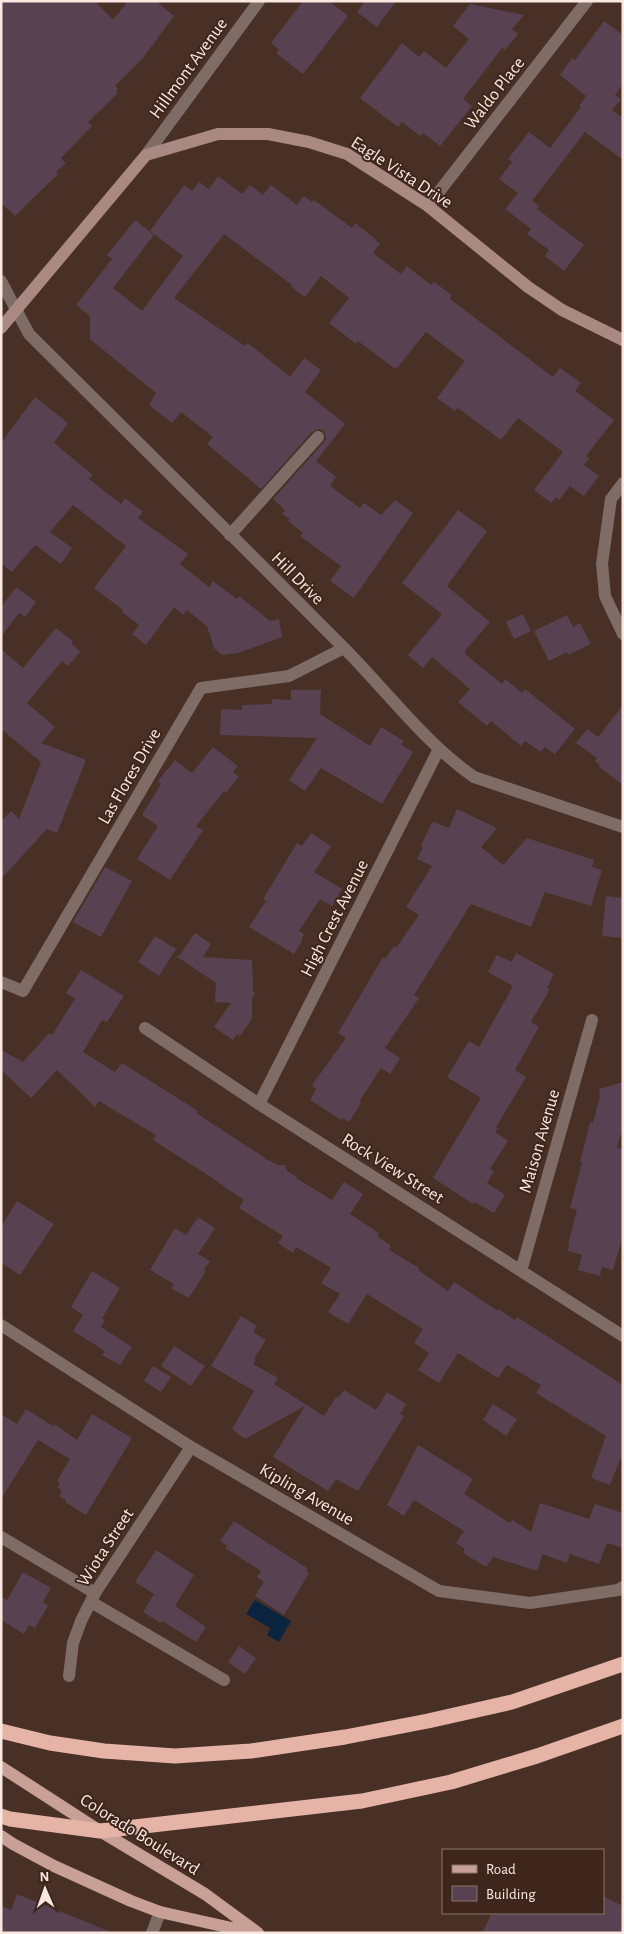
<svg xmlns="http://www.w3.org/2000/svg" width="624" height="1934" viewBox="0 0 624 1934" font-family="'Alegreya Sans',sans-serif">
<rect width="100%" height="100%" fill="#493026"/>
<path fill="#0b2540" d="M255 1600 291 1621 279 1642 267 1635 270 1628 246 1614Z"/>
<path fill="#584151" d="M1 1H95L113 20 128 1H156L174 16 143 58 115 86 118 89 116 92 118 93 88 122 92 126 61 158 66 163 56 172 58 174 15 216 1 203Z
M303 1H329L348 16 303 74 276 53 279 50 271 43Z
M365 1H396L377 27 357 12Z
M470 4 524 15 512 29 518 34 505 50 502 48 463 99 472 106 440 146 423 133 420 136 402 122 398 127 360 98 402 43 419 57 424 51 446 68 469 39 453 26Z
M604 21 623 35V84L615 95 621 99 612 110 623 118V160L585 132 532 201 539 206 537 209 584 245 564 271 545 256 549 250 527 234 531 229 505 209 518 193 499 179 512 162 508 159 529 132 550 148 581 107 579 106 586 96 560 75 572 58 575 60Z
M218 176 242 194 250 185 263 195 271 185 297 205 304 196 312 202 314 200 352 228 355 223 373 237 380 244 373 253 401 274 407 266 431 285 434 282 452 295 450 299 553 377 560 368 581 383 575 391 614 420 586 456 589 459 584 465 599 476 584 496 570 486 559 500 556 497 551 503 534 490 563 452 518 418 501 440 458 408 455 411 437 398 465 361 426 332 397 368 395 367 394 368 358 341 356 344 329 323 349 298 321 276 305 297 291 287 292 285 224 234 174 298 245 346 248 343 290 377 304 358 321 370 305 392 345 424 316 461 336 477 330 486 360 508 364 503 381 515 395 500 413 513 354 598 330 581 341 566 300 536 303 533 288 521 290 519 282 514 285 510 273 499 324 442 326 438 324 431 319 429 312 432 261 489 207 444 213 437 181 412 172 423 149 405 156 393 90 339V316L76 305 112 259 107 255 135 220 154 235 113 288 142 311 183 256 150 231 184 185 192 191 199 182 209 189Z
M35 397 68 423 54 443 93 475 89 479 121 504 125 498 143 512 138 518 188 554 180 564 209 587 213 581 237 599 239 596 270 621 279 619 282 637 238 653 222 655 214 648 207 626 187 610 183 615 174 607 146 645 132 634 139 625 122 612 123 610 94 588 126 546 73 505 50 532 72 548 61 564 35 545 12 572 1 563V443Z
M458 510 487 531 447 586 490 622 465 651V654L502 684 505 679 522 693 525 689 575 729 555 754 545 747 541 752 525 741 521 746 491 721 487 726 458 702 470 689 432 657 423 668 408 655 442 614 402 583Z
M16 587 36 602 25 617 19 613 1 637V607Z
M523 614 531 631 514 639 506 622Z
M567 615 573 627 580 623 591 644 568 655 567 652 549 661 534 631Z
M56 628 73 641 71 643 80 652 68 666 62 661 27 703 55 727 41 743 86 760 57 833 47 829 1 879V821L11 811 19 819 41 762 1 729V649L23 668Z
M291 690H321L320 714 370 746 381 727 404 741 401 745 413 752 382 804 321 768 305 791 289 780 317 738 220 735 221 709 242 710V705L272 704V699L291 700Z
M623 705V785L598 766 600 765 595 761 597 758 576 743 587 729 598 737Z
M213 747 238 766 233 772 239 777 226 793 224 791 196 826 203 830 170 880 137 859 158 826 142 815 161 784 158 781 175 760 192 773Z
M457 809 497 828 481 847 503 865 527 838 594 860 592 867 602 870 591 906 545 892 531 927 471 904 414 995 419 998 385 1048 400 1058 390 1074 381 1068 359 1102 361 1103 349 1122 343 1118 341 1120 310 1100 316 1089 312 1085 346 1038 338 1033 383 957 385 959 394 946 396 948 419 915 406 907 432 866 417 859 423 847 421 846 431 824 434 822 449 828Z
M311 833 331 846 314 872 342 889 332 906 320 899 299 931 304 934 302 938 303 939 294 954 249 927 266 901 263 899 297 843 302 846Z
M105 867 132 881 101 937 73 922Z
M606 896 623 898V938L602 936Z
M195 933 211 944 203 957 252 960 253 990 255 994 252 998V1019L240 1036 237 1034 233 1040 214 1027 231 1003 215 1002 216 983 176 956H179Z
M155 936 176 949 159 976 138 962Z
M516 953 554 974 547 988 550 989 531 1022 539 1027 515 1070 526 1077 496 1127 498 1128 495 1132 508 1141 490 1169 494 1171 487 1183 505 1195 494 1213 475 1202 473 1204 433 1178 481 1098 447 1077 469 1041 479 1047 513 986 488 972 497 955 512 962Z
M81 970 124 996 107 1022 102 1020 83 1052 115 1072 122 1063 198 1111 196 1113 268 1160 278 1165H285L287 1171 297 1177 296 1178 332 1200 344 1182 363 1194 350 1214 379 1233 377 1236 391 1246 389 1250 419 1268 418 1270 448 1291 454 1282 498 1311V1309L515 1320 517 1317 623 1385V1452L610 1485 591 1478 606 1436 536 1393 541 1385 507 1365 498 1378 458 1353 439 1383 418 1370 429 1353 414 1343 423 1329 367 1294 348 1324 328 1312 340 1294 321 1283 331 1268 296 1247 293 1253 278 1243 283 1236 239 1208 244 1200 220 1184 214 1179 153 1140 156 1135 99 1101 95 1107 57 1070 31 1098 1 1070V1050L23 1062 49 1033 52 1035 75 999 66 993Z
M623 1082V1126L617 1148 623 1149V1235L613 1270 602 1267 600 1276 578 1270 582 1255 568 1251 569 1245 568 1244 577 1210 570 1208 582 1163 580 1162 590 1122 593 1123 600 1096 599 1089Z
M17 1201 54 1224 20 1275 1 1263V1227Z
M198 1217 215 1228 198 1254 210 1261 204 1270 206 1271 189 1298 171 1288 174 1284 150 1270 175 1228 186 1235Z
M92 1271 120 1288 102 1318 105 1320 101 1327 132 1347 120 1365 102 1355 105 1351 73 1331 83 1315 71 1307Z
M241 1316 257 1326 253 1332 266 1340 254 1359 256 1360 253 1364 278 1378 274 1384 324 1416 336 1397 338 1398 344 1390 376 1410 387 1392 406 1404 400 1414 404 1416 358 1491 336 1479 328 1491 273 1457 305 1406 245 1439 232 1429 254 1391 211 1366Z
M174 1346 205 1366 191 1386 161 1366Z
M153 1366 171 1377 161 1392 144 1381Z
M493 1404 517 1419 506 1436 483 1420Z
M26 1409 53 1426 54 1424 77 1440 92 1414 132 1438 86 1515 65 1502 66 1500 59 1496 62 1491 57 1487 60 1483 57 1481 70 1459 38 1440 1 1499V1414L17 1424Z
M418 1445 473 1479 464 1494 510 1523 512 1520 531 1532 540 1503 589 1519 595 1504 623 1513V1548L607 1543 599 1564 570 1554 567 1563 543 1554 537 1571 493 1557 486 1567 463 1553 465 1549 456 1543 464 1531 414 1500 404 1516 387 1505Z
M234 1521 307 1568 306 1570 309 1573 284 1615 255 1596 264 1582 257 1577 261 1571 225 1548 227 1546 220 1541Z
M156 1550 194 1575 175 1606 206 1627 196 1642 162 1621 161 1623 143 1612 154 1594 135 1582Z
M23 1572 51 1588 43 1602 48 1606 35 1628 29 1625 24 1634 1 1620V1597L7 1600Z
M239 1646 256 1658 245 1674 228 1662Z
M17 1894 111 1932V1933H1V1906L11 1910Z
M603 1896 623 1906V1933H482L492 1913H603Z"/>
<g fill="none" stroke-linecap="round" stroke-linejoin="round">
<path stroke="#806c67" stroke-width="12" d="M230 535 318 437
M1 1537 95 1593
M91 1602 224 1680"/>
<path stroke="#806c67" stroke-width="12" d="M146 155 259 1
M428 206 587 1
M1 281 29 334C134 439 239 542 343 647 386 690 424 742 474 777L623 827
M623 483 611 499 602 564 605 596 623 634
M1 982 23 991 201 688 289 676 344 648
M145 1028 259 1104 623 1336
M259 1104 439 749
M521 1271 592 1020
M1 1325 191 1447 439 1591 530 1603 618 1590 623 1587
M69 1676 73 1643 81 1621 95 1593 191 1447
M152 1933 160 1912"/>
<path stroke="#a98981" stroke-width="12" d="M1 328 146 155 218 134H268L309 142 347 154 428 206 528 287 562 310 623 340"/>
<path stroke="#c8a095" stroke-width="12" d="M1 1767 100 1831 205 1894 258 1933
M1 1836 13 1844 54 1866 131 1901 160 1912 254 1933"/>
<path stroke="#e5b4a7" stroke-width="15" d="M1 1731 50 1743 104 1751 175 1756 251 1751 345 1737 428 1721 512 1702 623 1664
M1 1816 10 1819 100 1831 362 1801 451 1782 537 1756 623 1726"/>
</g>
<g text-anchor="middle" stroke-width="4" stroke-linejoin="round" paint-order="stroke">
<g font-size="18" fill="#f9e8e1" stroke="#3e261c">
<text transform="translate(188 68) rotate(-54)" y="6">Hillmont Avenue</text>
<text transform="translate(494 93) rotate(-52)" y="6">Waldo Place</text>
<text transform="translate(402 172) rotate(33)" y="6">Eagle Vista Drive</text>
<text transform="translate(298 578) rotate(45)" y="6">Hill Drive</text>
<text transform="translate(129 776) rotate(-60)" y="6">Las Flores Drive</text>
<text transform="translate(334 918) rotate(-63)" y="6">High Crest Avenue</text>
<text transform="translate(539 1141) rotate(-74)" y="6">Maison Avenue</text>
<text transform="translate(393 1168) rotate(32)" y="6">Rock View Street</text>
<text transform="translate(307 1494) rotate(30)" y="6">Kipling Avenue</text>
<text transform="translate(105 1547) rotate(-57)" y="6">Wiota Street</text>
<text transform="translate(140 1834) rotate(32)" y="6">Colorado Boulevard</text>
</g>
</g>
<rect width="624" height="1934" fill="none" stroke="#f9e8e1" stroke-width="5"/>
<rect x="442" y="1849" width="162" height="65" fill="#3e261c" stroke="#89746b"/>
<rect x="452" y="1865" width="25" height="8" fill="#c8a095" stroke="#89746b"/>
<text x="486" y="1874" font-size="15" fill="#f9e8e1">Road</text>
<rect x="452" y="1886" width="25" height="15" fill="#584151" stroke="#89746b"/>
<text x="486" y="1899" font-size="15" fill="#f9e8e1">Building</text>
<g transform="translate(45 1889) rotate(358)" stroke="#3e261c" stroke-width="4" paint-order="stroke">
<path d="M0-4L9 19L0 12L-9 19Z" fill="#f9e8e1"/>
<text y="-8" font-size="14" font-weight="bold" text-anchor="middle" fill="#f9e8e1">N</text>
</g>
</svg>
